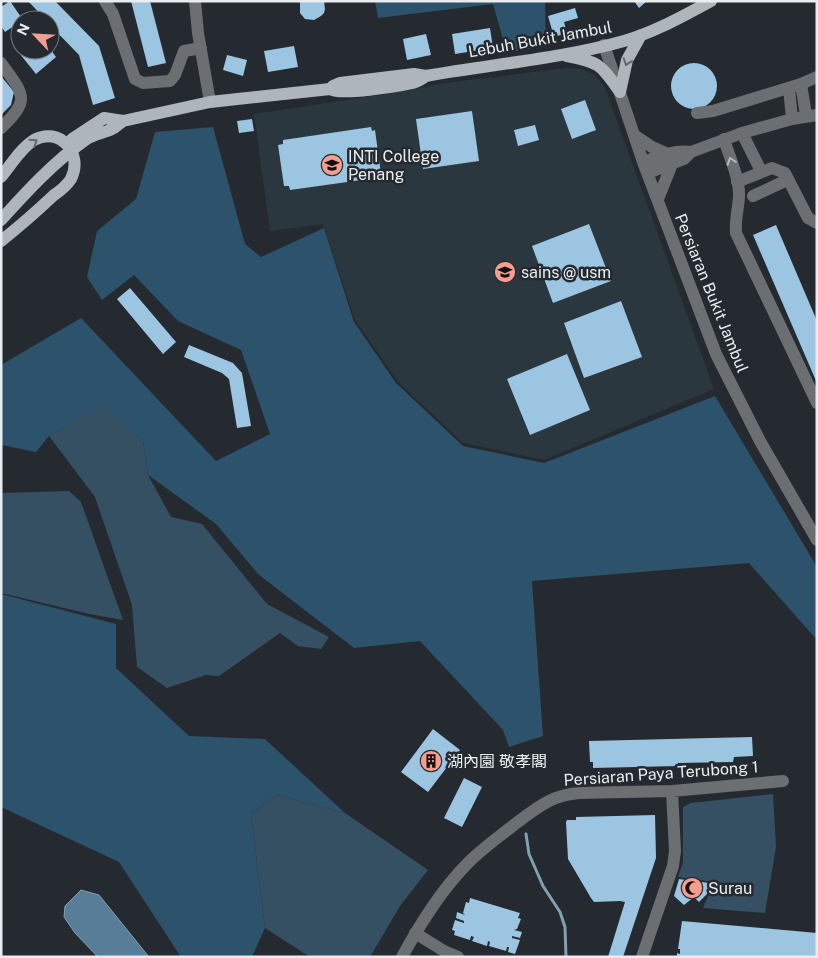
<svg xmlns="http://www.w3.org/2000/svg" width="818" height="958" viewBox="0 0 818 958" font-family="'Public Sans','Noto Sans SC',sans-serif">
<rect width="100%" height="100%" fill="#242a2f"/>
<path fill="#2b373f" d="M566 68 583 69 585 71 595 75 605 88 714 389 544 460 463 443 399 383 355 320 323 224 270 231 254 114 393 93 446 83Z"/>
<path fill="#365063" d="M104 404 143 440 148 475 171 517 202 524 267 604 329 637 321 649 298 646 280 633 219 676 206 675 167 688 137 667 132 605 95 497 49 436Z
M69 491 81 502 123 620 89 614 1 593V493Z
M773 794 776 847 765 913 703 908 714 882 678 877 683 862V807L691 803Z
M277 795 345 813 428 870 400 906 370 957H310L265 928 251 814Z"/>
<path fill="#2d526b" d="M375 1H545L546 46 507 53 493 4 378 18Z
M213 127 245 244 261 257 324 228 354 322 396 383 463 446 544 463 715 396 817 567V640L749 563 532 581 543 736 509 747 503 730 420 641 354 648 258 574 216 524 148 475 143 440 104 405 49 436 36 452 1 445V365L81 318 216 461 270 434 241 350 178 321 134 275 102 300 87 277 97 231 136 199 155 132Z
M1 594 116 624V668L189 736 265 739 345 813 277 795 251 814 265 928 252 957H181L119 862 1 807Z"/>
<path fill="#577d98" stroke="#839fb2" d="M81 890 99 895 149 957H98L75 933 64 917 65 906Z"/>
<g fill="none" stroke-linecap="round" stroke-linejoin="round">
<path stroke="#839fb2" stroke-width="3" d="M526 834 529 854 543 886 560 912 565 927 566 957"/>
</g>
<path fill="#9cc5e2" d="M10 1 23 20H20V22L5 32 1 26V7Z
M28 1H55L99 46 115 98 93 105 79 55 50 25V20H46Z
M131 1H150L166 63 148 67Z
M300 1H324L325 9 324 13 321 16 314 20 305 19 300 13Z
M634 1H647L639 8Z
M575 8 578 18 564 22 567 33 554 37 548 16Z
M490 28 493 48 455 54 452 34Z
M426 34 431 55 407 60 403 39Z
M294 46 298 67 268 72 264 51Z
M25 50H51L56 57 36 74 20 54Z
M227 55 247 60 243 76 223 70Z
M671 86a23 23 0 1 1 46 0a23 23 0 1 1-46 0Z
M1 76 14 92 11 105 1 115Z
M585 100 596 130 572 139 561 109Z
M472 111 479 161 423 169 416 119Z
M252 119 254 131 239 133 237 121Z
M535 125 539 140 518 146 514 130Z
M371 127 372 131 375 130 381 174 376 175V178L290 190 289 186H284L278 145 283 144V140Z
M589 224 611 281 553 303 532 246Z
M776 225 817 321V383L753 235Z
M130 288 176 342 163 354 117 299Z
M621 301 642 357 584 378 564 323Z
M189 345 233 363 242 373 251 426 237 428 229 379 222 373 184 357Z
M567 354 590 410 530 435 507 379Z
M433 729 460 750 428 792 401 772Z
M752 737 753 756 734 757 733 762 678 763V766L593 768V762H590L589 741Z
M464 778 482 787 462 827 444 818Z
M655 815 656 858 623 957H608L625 902 620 901 594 902 591 898 568 859 566 822 567 820H576V817Z
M679 879 709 883 707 894 699 902 694 897 684 905 674 896Z
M470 898 520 913 518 918 521 919 517 929 514 930 522 932 520 938 512 936V938L520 940 515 954 508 952 509 947H507L506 951 489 946 490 942 488 941 487 946 472 941 474 937 471 936 470 940 454 935 455 931 452 930 455 920 464 923V921L456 918 457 912 465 915 463 913 466 902 469 903Z
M682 921 817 933V957H677V953L680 954V949H678Z"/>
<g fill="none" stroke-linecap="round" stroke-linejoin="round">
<path stroke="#6c6f72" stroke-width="12" d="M105 1 113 14 135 79 143 83 170 81 175 75 184 51 201 48
M195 1 198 33 210 102
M604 45 643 162 716 354 760 441 817 540
M1 63C23 94 32 99 1 128
M801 84 806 115
M789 88 792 119
M697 113 713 111 801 84 817 77
M742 133 761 171
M634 135 652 147 668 154
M724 139C729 157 740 178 739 197 738 210 735 220 736 233L817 403
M643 162C659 156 674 150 691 152
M648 173 684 159 691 152 742 133 792 119 817 115
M737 182 772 168 785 173 808 218 817 223
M753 196 787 180
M658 199 672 164
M415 933 444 951 458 957
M402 957C420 924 439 893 465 866 480 850 499 837 515 824 537 808 551 795 579 793L672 791 783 781
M642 957 673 866 675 851 672 791"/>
<path stroke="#afb6bb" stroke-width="12" d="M567 56C600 62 601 65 620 92
M330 89 333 86 340 83 414 74 426 76C492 64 560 59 624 41 655 32 683 16 711 1
M620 92 627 60 641 35
M72 139 104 118 123 121
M1 220C27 191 54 162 85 140 95 133 106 133 114 128 117 126 120 123 123 121L210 102 330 89C339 96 399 86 412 83 417 82 422 79 426 76"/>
<path stroke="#afb6bb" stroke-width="12" d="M1 177C11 165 21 148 34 140 59 126 84 153 71 179 67 185 60 191 54 195 37 211 20 226 1 241"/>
</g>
<defs><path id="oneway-chevron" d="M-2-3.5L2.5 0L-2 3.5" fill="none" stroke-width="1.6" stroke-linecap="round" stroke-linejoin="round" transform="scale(1.25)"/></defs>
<g stroke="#63696e">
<use href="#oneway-chevron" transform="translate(627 62) rotate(109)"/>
<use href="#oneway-chevron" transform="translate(34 142) rotate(-33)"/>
</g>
<use stroke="#b7bbbe" href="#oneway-chevron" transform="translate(731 161) rotate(-108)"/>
<defs>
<g id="university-disc" transform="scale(1.125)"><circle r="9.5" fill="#f59d8e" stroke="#242a2f"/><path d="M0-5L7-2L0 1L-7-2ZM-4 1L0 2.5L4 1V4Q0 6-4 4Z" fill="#111"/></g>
<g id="building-disc" transform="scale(1.125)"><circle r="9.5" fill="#f59d8e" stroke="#242a2f"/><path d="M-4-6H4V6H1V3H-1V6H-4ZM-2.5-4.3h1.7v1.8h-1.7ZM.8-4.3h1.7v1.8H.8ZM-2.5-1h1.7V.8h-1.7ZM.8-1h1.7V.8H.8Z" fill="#111"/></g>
<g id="mosque-disc" transform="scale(1.125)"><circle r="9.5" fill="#f59d8e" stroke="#242a2f"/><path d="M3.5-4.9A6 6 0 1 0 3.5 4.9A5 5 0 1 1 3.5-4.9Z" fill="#111"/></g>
</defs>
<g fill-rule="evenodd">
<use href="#university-disc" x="332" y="165"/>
<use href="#university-disc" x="505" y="272"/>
<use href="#building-disc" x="431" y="761"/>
<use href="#mosque-disc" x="692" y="888"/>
</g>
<g text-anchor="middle" stroke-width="5" stroke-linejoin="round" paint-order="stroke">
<g font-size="16" fill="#e9edf0" stroke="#242a2f">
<text transform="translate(540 39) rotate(-10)" y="6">Lebuh Bukit Jambul</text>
<text transform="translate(712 293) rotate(68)" y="6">Persiaran Bukit Jambul</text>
<text transform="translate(661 773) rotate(-4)" y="6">Persiaran Paya Terubong 1</text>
</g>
<g font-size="16" fill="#e9edf0" stroke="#242a2f" text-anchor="start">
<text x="348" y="162">INTI College<tspan x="348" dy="18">Penang</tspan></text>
<text x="521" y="278">sains @ usm</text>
<text x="447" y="767">湖內園 敬孝閣</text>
<text x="708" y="894">Surau</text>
</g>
</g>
<rect width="818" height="958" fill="none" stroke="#e9edf0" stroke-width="5"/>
<g transform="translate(35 35) rotate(295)"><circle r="24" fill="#242a2f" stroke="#73787c"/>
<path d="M0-4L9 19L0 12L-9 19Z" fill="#f59d8e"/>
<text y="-8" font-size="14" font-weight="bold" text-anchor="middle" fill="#e9edf0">N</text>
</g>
</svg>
